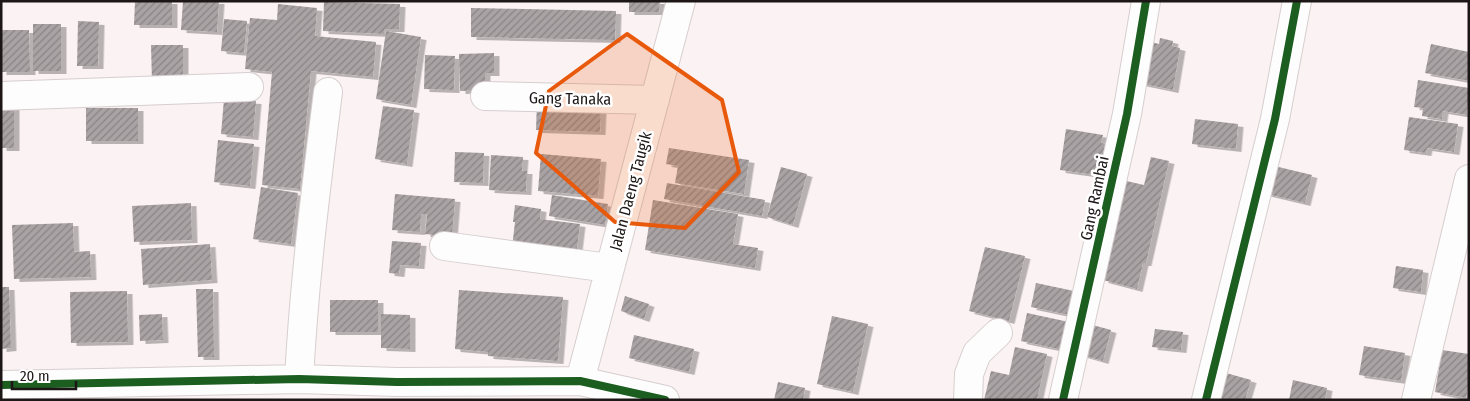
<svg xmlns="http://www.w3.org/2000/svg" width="1470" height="401" viewBox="0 0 1470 401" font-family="'Fira Sans Condensed',sans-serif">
<defs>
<pattern id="building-hatch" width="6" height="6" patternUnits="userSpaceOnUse" patternTransform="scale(1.25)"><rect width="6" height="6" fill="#aaa3a5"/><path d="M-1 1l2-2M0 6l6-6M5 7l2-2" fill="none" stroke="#8a8485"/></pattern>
<filter id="shadow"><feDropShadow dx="5.5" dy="3" stdDeviation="0" flood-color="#0004"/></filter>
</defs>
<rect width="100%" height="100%" fill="#fbf2f3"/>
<path fill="url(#building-hatch)" filter="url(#shadow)" d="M135 1H172V25H134Z
M183 1H219L217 32 181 30Z
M629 1H660L659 12H629Z
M324 2 400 4 399 29H384V34L323 31Z
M278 4 317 8 315 36 376 42 373 77 311 71 300 189 262 185 272 72 245 69 250 18 277 20Z
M471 8 616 11 615 40 471 37Z
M224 19 247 21 244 53 221 51Z
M78 21 99 22 98 66H77Z
M33 24H61V71H33Z
M1 30H29L30 72H1Z
M386 31 421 37 411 105 376 99Z
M1160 38 1173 41 1172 46 1180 48 1173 90 1139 83 1147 41 1159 44Z
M1431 44 1469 52V81L1425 73Z
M151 45H183V83H152Z
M494 53V73H485V90L460 91 459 54Z
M425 55 455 56 454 90 424 89Z
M1418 80 1469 88 1467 115 1443 111 1442 119 1422 116 1423 108 1414 107Z
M224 99 256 101 253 137 221 134Z
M537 100 601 109 600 132 536 130Z
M1 102H14V148H1Z
M383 106 414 110 407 164 375 159Z
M86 108H138V141H86Z
M1409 117 1458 124 1454 152 1427 148 1426 153 1404 150Z
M1195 119 1238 124 1236 149 1192 144Z
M1066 129 1103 135 1101 143 1107 144 1102 171 1097 170 1096 175 1060 170Z
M218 140 254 144 250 186 214 182Z
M669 148 749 160 744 194 675 183 678 166 666 164Z
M455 152 484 153 483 183 454 182Z
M541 154 601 159 598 196 538 191Z
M491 155 523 157 522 171H527L526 192 489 190Z
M1151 157 1169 161 1146 263H1143L1137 289 1103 280 1122 180 1144 185Z
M1266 164 1312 175 1305 203 1259 192Z
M781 167 807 174 793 225 767 217Z
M667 183 765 200 762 216 664 199Z
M261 187 298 193 291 244 253 239Z
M395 194 455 199 452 237 425 234 427 214H421L420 232 392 230Z
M552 195 608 204 605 225 549 216Z
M653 200 738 214 733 244 758 248 755 268 645 250Z
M191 203 192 240 134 242 132 206Z
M515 205 541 209 540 219 580 224 576 257 512 248 515 222H513Z
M73 223 74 252 90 251 91 277 14 279 12 225Z
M392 241 421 243 419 266 400 265 399 274 389 273Z
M210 244 212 280 143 285 141 249Z
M985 247 1025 256 1009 321 969 311Z
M1396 266 1423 270 1421 292 1393 288Z
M1036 283 1074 291 1069 315 1031 307Z
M1 287H9L11 348 1 349Z
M196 289H213L214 357H198Z
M459 290 563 297 558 361 488 356V352L455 349Z
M127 291 128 342 71 343 70 292Z
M625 296 649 304 644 319 621 311Z
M330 300H378V332H330Z
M1027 313 1069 322 1063 350 1021 341Z
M162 314 163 340 140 341 139 315Z
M381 314 410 315V349L381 348Z
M832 316 868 324 853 392 817 384Z
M1089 324 1111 330 1103 361 1082 355Z
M1155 329 1183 332 1181 350 1152 347Z
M634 335 694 349 689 372 629 358Z
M1364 346 1405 353 1401 381 1359 375Z
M1015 347 1047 354 1037 400H984L991 371 1009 375Z
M1442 350 1469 354V384L1466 398 1435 392Z
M1226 373 1251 380 1245 400H1218Z
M1293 380 1327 388 1325 400H1289Z
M778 382 805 388 803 400H774Z"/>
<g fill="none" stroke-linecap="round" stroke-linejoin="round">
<g stroke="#d6cecf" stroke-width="30">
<path id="minor" d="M1 96 249 87
M485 96 655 100
M444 246 609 268
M299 379C304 283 316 187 328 92
M580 381 681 1
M1 385 299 379 397 382 580 381 665 400
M968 400 969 374 977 353 998 333
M1063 400 1127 114 1146 1
M1206 400 1275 119 1297 1
M1416 400 1469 179"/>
</g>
<use href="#minor" stroke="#fefdfd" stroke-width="28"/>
<g stroke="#fff" stroke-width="11">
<path id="cycleway" d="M1 385 299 379 397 382 580 381 665 400
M1063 400 1127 114 1146 1
M1206 400 1275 119 1297 1"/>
</g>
<use href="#cycleway" stroke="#1b5e20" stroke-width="8"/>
</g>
<path fill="#e8590c" fill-opacity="0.2" stroke="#e8590c" stroke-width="4" stroke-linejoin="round" d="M627 34 722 100 739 172 685 228 615 222 536 153 549 91Z"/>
<g text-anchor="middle" stroke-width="5" stroke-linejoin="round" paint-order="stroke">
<g font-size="16" fill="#1d1617" stroke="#fff">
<text transform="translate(570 98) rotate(1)" y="6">Gang Tanaka</text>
<text transform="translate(630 191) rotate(-75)" y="6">Jalan Daeng Taugik</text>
<text transform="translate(1094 198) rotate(-78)" y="6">Gang Rambai</text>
</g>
</g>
<rect width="1470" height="401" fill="none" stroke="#1d1617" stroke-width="5"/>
<path d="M12 381v8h64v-8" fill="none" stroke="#1d1617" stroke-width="2.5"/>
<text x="20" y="381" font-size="15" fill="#1d1617" stroke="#ffffff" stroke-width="4" paint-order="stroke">20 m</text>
</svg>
